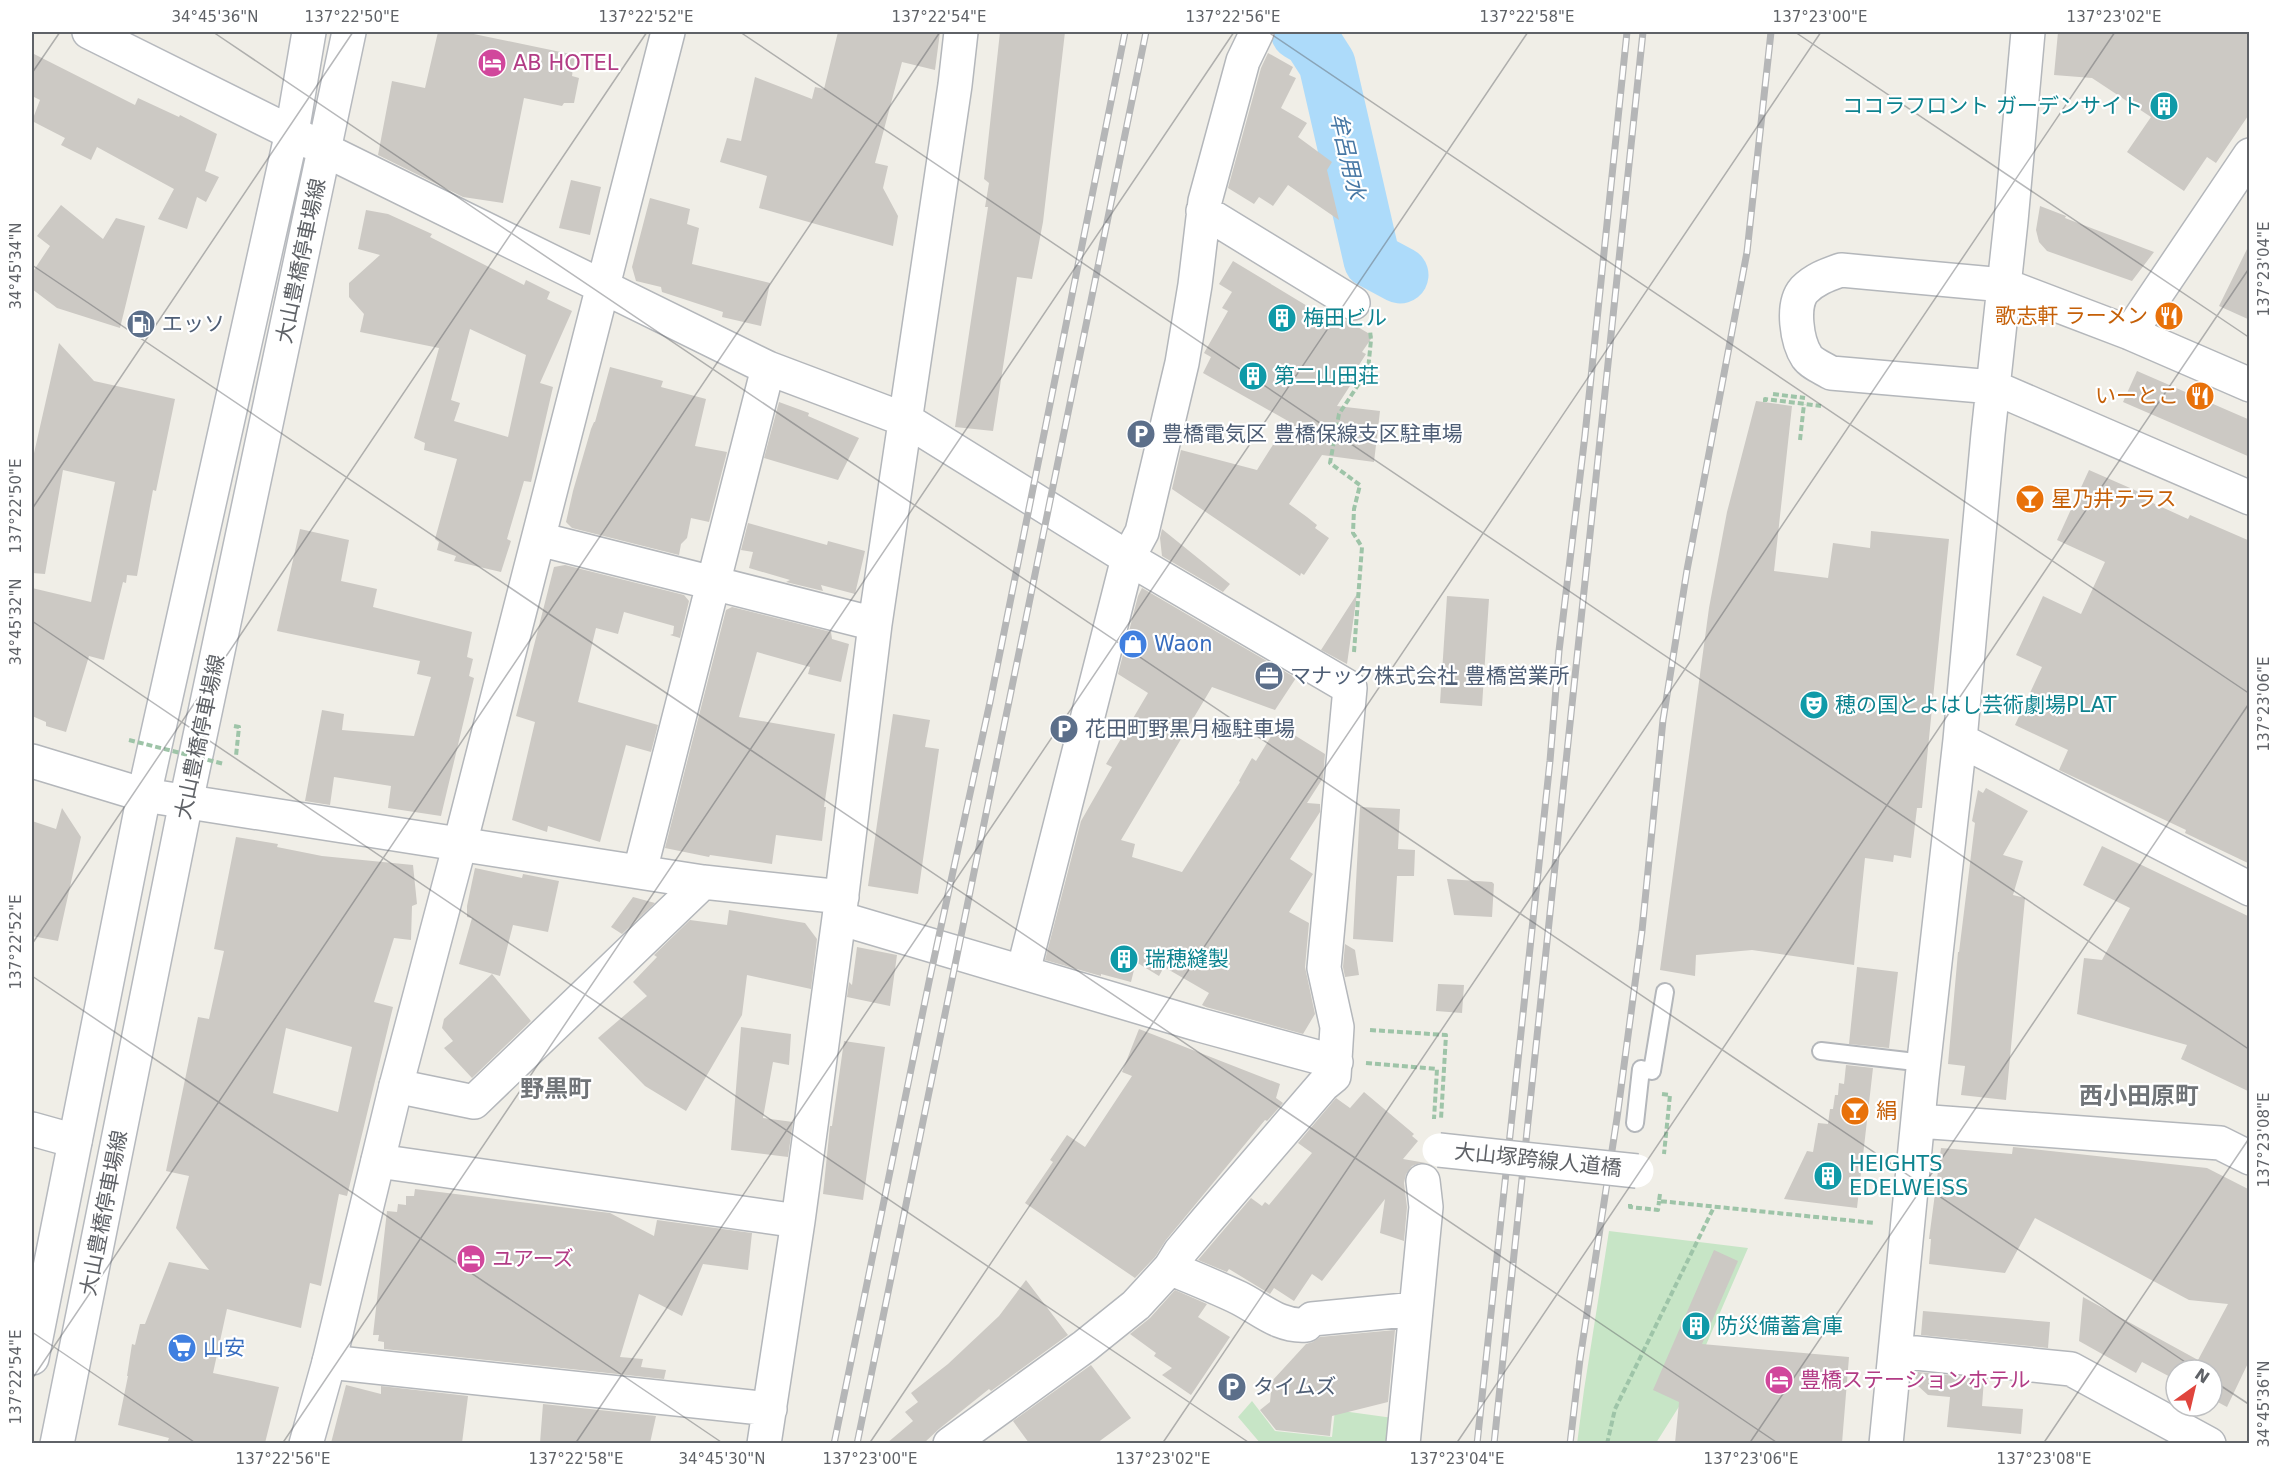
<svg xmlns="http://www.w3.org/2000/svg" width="2281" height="1475" viewBox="0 0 2281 1475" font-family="'DejaVu Sans','Noto Sans JP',sans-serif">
<rect width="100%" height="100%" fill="#f0eee7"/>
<path fill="#c7e5c6" d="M1609 1231 1748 1248 1680 1405 1656 1443 1577 1444 1584 1390Z
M1252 1401 1275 1431 1332 1437 1335 1410 1393 1418 1391 1443 1261 1444 1238 1417Z"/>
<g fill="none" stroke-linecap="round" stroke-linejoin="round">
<path stroke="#addbfa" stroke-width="57" d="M1299 32 1311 39 1327 64 1372 260 1400 275"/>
</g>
<path fill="#ccc9c4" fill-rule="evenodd" d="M438 32H464L575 55 572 76 579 78 574 103H564L562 106 524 98 503 203 463 197 378 155 392 81 425 88Z
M838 32H940L935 70 902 62 875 163 888 166 883 188 898 216 893 246 759 208 767 176 720 162 727 138 741 141 755 77 812 99 815 87 824 89Z
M1000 32H1065L1043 222 1032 279 1017 277 993 431 955 427 988 207H985L989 183 984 179Z
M2058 32H2250V113L2216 163 2207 157 2184 191 2127 152 2151 117 2092 78 2054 75Z
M32 53 135 105 138 98 179 117 180 115 217 134 205 171 219 177 206 202 197 197 187 229 158 219 174 189 97 147 91 160 61 145 65 138 32 121 40 100 32 96Z
M1268 53 1293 67 1289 75 1296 78 1281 108 1307 123 1298 137 1332 162 1327 170 1339 220 1288 185 1273 206 1259 197 1254 204 1228 188 1261 68Z
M571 180 601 187 590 235 559 228Z
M650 198 690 209 687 224 699 228 692 264 770 283 761 326 722 317 723 312 662 292 661 287 636 281 632 267Z
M61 205 103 239 116 218 145 226 120 328 57 308 32 289V273L50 246 37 236Z
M2040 206 2066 216 2065 218 2154 252 2132 281 2047 251 2039 242 2036 230Z
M366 210 388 214 432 234 430 237 524 285 526 280 550 292 547 299 572 311 540 383 553 387 531 482 524 481 507 539 511 541 501 572 454 561 456 556 437 550 439 542 435 539 457 459 424 450 425 443 414 438 439 348 360 332 364 314 349 297V283L380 255 358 249ZM470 329 526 355 508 437 454 421 460 403 451 400Z
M2250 243V320L2219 306Z
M1233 261 1342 327 1346 320 1373 336 1362 352 1366 354 1354 373 1357 375 1337 406 1380 411 1374 462 1322 455 1289 504 1307 517 1317 525 1315 528 1329 538 1304 575 1301 573 1300 576 1172 489 1181 450 1257 470 1288 421 1203 373 1211 357 1204 353 1228 311 1222 308 1232 292 1219 284Z
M59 343 94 381 175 399 156 491 153 490 137 576 127 575 126 583 123 582 104 660 89 656 66 732 46 726V722L32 716V588L91 602 115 482 63 470 45 574 32 573V462Z
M610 367 663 381 661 387 706 399 695 446 727 452 709 522 691 518 687 538 681 544 679 555 572 528 566 522 573 491 591 429 594 422H595Z
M2137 371 2250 420V457L2123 402Z
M1756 401 1792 406 1774 571 1828 578 1833 543 1870 548 1871 531 1949 539 1922 808H1917L1911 858 1894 855 1893 862 1865 858 1854 965 1752 950 1696 955 1695 976 1660 970 1709 608 1727 512Z
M779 402 809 413 808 416 859 438 838 480 764 458Z
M2089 470 2146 495 2144 499 2188 519 2190 515 2250 541V864L2185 833 2186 830 2059 770 2068 750 2015 725 2042 667 2016 655 2043 596 2081 614 2105 562 2057 540Z
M748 523 827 545 828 541 865 551 855 594 821 585 823 591 786 582 790 580 749 568 753 552 741 550Z
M300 529 349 540 341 581 377 589 373 607 472 632 467 657 473 659 469 676 474 678 441 816 388 808 391 786 334 777 330 805 305 801 322 710 344 714 342 730 414 736 431 677 417 674 420 661 277 631Z
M1162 529 1230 584 1223 592 1162 556 1160 538Z
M565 565 684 595 689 601 680 638 670 635 673 634 674 626 624 612 618 634 596 628 578 702 658 725 651 752 626 745 600 842 548 826 547 832 512 820 535 722 516 716 554 567Z
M1142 588 1296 678 1275 710 1212 687 1121 840 1135 844 1132 857 1182 872 1240 782 1239 781 1252 758 1256 761 1278 725 1325 754 1323 778 1307 803 1320 804V812L1290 859 1313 874 1289 912 1309 923 1305 967 1315 1014 1303 1034 1206 1007 1202 1005 1209 993 1164 967 1159 976 1136 962 1131 982 1101 974V976L1045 960 1081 821 1112 767 1106 764 1148 693 1118 674 1138 596Z
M1357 594 1347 664 1321 650Z
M1447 596 1489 599 1482 706 1440 703Z
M732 607 831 632 832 639 849 644 841 682 808 674 810 667 757 652 739 717 835 734 824 807H826L822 841 776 835 772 864 710 855 709 857 665 848 726 610Z
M893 714 930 720 925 747 939 749 918 894 868 886Z
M1986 788 2028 811 2003 855 2023 861 2013 895 2025 898 2006 1100 1961 1095 1965 1066 1948 1064 1958 952H1959L1975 823 1972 821 1978 790 1983 793Z
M1360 807 1400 809 1398 849 1415 850 1414 876H1397L1393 942 1353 939Z
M62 808 81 837 58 941 32 936V821L56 829Z
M236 837 278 844 277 847 322 856 413 865 417 904 412 906 411 940 394 938 374 1002 393 1007 347 1196 339 1194 321 1286 310 1283 301 1328 227 1309 213 1373 279 1387 265 1443H167L169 1438 118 1425 128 1376H127L132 1344 135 1345 140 1324H145L169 1262 209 1270 176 1228 189 1176 166 1171 198 1017 209 1019 224 951 214 949ZM286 1028 352 1047 338 1112 273 1093Z
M2102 846 2250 917V1092L2181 1059 2187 1045 2077 1014 2084 958 2102 960 2130 908 2083 885Z
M475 868 522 878 523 874 559 881 548 932 513 925 500 976 459 964 472 918 467 917V906Z
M1447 879 1492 882 1494 884 1492 917 1454 915Z
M633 897 655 903 622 934 611 927Z
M729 910 805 923 817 939 811 989 747 975 742 1015 686 1111 645 1086 598 1038 647 996 633 982 657 957 654 955 690 920 727 925Z
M1345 944 1355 950 1359 975 1345 977 1343 967Z
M857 947 897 955 890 1006 847 997 849 982 852 985Z
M1857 967 1898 972 1889 1048 1849 1044Z
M492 974 531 1021 472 1078 444 1048 453 1041 442 1028 444 1019Z
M1438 984 1464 985 1462 1013 1436 1011Z
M741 1027 791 1034 789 1065 773 1062 763 1118 793 1122 788 1157 731 1150Z
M1139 1029 1280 1084 1276 1098 1283 1103 1267 1121 1265 1120 1166 1240 1155 1257 1135 1278 1025 1203 1053 1162 1050 1160 1067 1135 1085 1147 1132 1076 1122 1072Z
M844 1041 885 1047 863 1200 823 1194 830 1126H832Z
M1846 1065 1873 1068 1857 1208 1784 1199 1807 1151 1813 1152 1818 1123 1828 1124 1830 1109H1833L1835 1095H1838L1839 1083 1844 1084Z
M1364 1092 1414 1134 1412 1136 1418 1141 1403 1159 1426 1163H1420L1412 1166 1406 1174 1404 1183 1407 1207 1404 1241 1380 1233 1385 1199 1322 1281 1312 1274 1294 1301 1274 1288 1270 1294 1229 1269 1227 1272 1198 1260 1251 1198 1262 1206 1265 1202 1269 1205 1312 1153 1298 1143 1336 1098 1350 1108Z
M2013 1147 2207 1168 2250 1190V1359L2227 1407 2212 1399V1370H2176V1380L2142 1362 2136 1373 2079 1341 2083 1297 2198 1360 2228 1304 2189 1300 2035 1218 2005 1273 1929 1264 1931 1239H1929L1941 1148 2012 1154Z
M415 1189 610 1213 654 1236 657 1220 752 1233 748 1270 703 1264 682 1316 639 1294 620 1357 643 1359 641 1367 666 1370 664 1379 384 1349V1342L378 1341 379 1335H373L387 1211 397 1212 398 1204 406 1205V1196H414Z
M1714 1250 1738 1261 1702 1344 1849 1357 1842 1443H1675L1679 1402 1653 1390Z
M1026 1280 1068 1335 991 1391 989 1389 939 1429 924 1443H887L913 1421 905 1412 918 1402 911 1393 948 1364 999 1316Z
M1175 1290 1207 1304 1198 1317 1230 1337 1191 1395 1162 1375 1172 1368 1154 1356 1156 1353 1130 1334 1150 1318Z
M1923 1311 2050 1322 2048 1348 1921 1335Z
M1395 1330 1388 1402 1332 1416 1330 1436 1276 1430 1260 1410 1270 1402 1272 1381 1306 1344 1313 1342 1320 1337Z
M1091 1365 1131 1418 1097 1443H1029L1013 1421Z
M1918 1372 1984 1379 1982 1406 2023 1409 2021 1434 1947 1427 1950 1397 1928 1395 1918 1386 1915 1376Z
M346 1385 381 1394V1386L468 1396 462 1443H331Z
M543 1404 656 1416 650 1443H540Z"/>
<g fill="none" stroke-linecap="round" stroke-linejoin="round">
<g stroke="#b4b7bb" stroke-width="20">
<path id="lane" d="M1821 1051 1924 1063
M1635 1123 1641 1069 1652 1071 1665 992"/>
</g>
<g stroke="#b4b7bb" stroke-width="36">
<path id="street" d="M325 150 768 368 906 420 1128 558 1350 688 1324 968 1337 1027 1334 1076 1323 1085 1207 1220 1180 1252 1170 1268 1136 1305 1085 1346 950 1444
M1203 211 1353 303
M2130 333 2250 155
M2250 385 2130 333 2004 285 1841 270C1827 275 1815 279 1804 290 1791 305 1797 342 1807 357 1812 364 1823 368 1831 373L1993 387 2250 498
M539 539 875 624
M1960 740 2250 889
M32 761 144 795 703 882 842 897
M460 844 668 32
M640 871 768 368
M839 918 1200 1025 1336 1062
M1023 972 1128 558 1142 532 1182 363 1195 285 1205 201 1243 61 1257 32
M396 1086 474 1102 703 882
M1918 1121 2220 1143 2250 1158
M32 1129 75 1141
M378 1161 798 1221
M1170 1268C1193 1278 1216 1287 1239 1298 1261 1309 1279 1327 1306 1325L1312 1319 1416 1309
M1896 1351 2071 1369 2209 1444
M329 1362 770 1409
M764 1444 798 1221 839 918 875 624 955 85 961 32
M1403 1444 1426 1207 1423 1181
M1886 1444 1922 1078 1960 740 1988 434 2011 221 2028 32"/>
</g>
<g stroke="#b6b9be" stroke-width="36">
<path id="secondary" d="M89 32 310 142
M32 1358 144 795 292 132 309 32
M57 1444 186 802 349 32
M306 1444 329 1362 396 1086 460 844"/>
</g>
<path stroke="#9ec4a8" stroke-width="4" stroke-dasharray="6 3" stroke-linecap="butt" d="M1773 394 1805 398
M1765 402V399L1821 406
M1800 440 1804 404
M1354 652 1362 547 1353 533 1354 509 1360 485 1330 463 1339 414 1368 370 1371 340 1370 330
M234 726 239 727 236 756
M1370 1030 1446 1035 1441 1119
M1366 1063 1437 1069 1434 1119
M1662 1094 1670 1095 1664 1154
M1660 1194 1659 1201 1875 1223
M1630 1204V1207L1658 1210 1659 1201
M1607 1444 1615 1409 1714 1207"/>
<use href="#lane" stroke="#fff" stroke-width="16"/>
<use href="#street" stroke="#fff" stroke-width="33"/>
<use href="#secondary" stroke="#fff" stroke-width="33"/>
<g stroke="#b5b6b7" stroke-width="7">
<path id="rail" d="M834 1444 930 977 990 702 1125 32
M857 1444 1146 32
M1477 1444 1550 761 1559 651 1585 435 1627 32
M1494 1444 1643 32
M1570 1444 1580 1359 1617 1118 1642 931 1663 720 1687 570 1747 252 1771 32"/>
</g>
<use href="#rail" stroke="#fff" stroke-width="4.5" stroke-dasharray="14" stroke-linecap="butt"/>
<g stroke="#b4b7bb" stroke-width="36" stroke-linecap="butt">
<path id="street-bridge" d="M1439 1150 1637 1171"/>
</g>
<path stroke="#9ec4a8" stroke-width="4" stroke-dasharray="6 3" stroke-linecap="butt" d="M129 740 224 764"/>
<use href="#street-bridge" stroke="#fff" stroke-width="33"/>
</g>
<path fill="none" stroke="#5f6267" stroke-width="1.5" stroke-opacity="0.45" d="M213 32 2197 1370M740 32 2250 1050M1268 32 2250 694M1795 32 2250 338M32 73 60 32M32 265 1779 1444M32 509 353 32M32 621 1251 1444M32 944 647 32M32 976 724 1444M32 1332 197 1444M32 1379 940 32M2212 1380 2250 1405M282 1444 1234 32M575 1444 1528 32M869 1444 1821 32M1162 1444 2115 32M1456 1444 2250 267M1749 1444 2250 702M2043 1444 2250 1137"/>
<defs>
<g id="hotel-disc" transform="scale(1.5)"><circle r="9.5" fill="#d1479c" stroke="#fff"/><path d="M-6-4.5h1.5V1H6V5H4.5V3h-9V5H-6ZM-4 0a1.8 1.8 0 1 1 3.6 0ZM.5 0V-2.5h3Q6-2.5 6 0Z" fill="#fff"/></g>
<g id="building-disc" transform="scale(1.5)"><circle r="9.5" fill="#0f9aa8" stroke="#fff"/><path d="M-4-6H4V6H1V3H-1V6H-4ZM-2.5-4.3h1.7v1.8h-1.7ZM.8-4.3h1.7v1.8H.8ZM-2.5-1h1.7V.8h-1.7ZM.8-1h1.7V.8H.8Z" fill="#fff"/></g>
<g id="restaurant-disc" transform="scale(1.5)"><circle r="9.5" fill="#e8710a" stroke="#fff"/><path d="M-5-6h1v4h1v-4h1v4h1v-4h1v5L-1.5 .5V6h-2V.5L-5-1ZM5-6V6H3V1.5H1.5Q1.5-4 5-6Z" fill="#fff"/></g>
<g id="fuel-disc" transform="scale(1.5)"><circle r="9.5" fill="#5c6f8a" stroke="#fff"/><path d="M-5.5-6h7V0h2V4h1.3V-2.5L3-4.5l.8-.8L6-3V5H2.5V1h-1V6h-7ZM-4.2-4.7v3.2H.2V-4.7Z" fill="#fff"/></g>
<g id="parking-disc" transform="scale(1.5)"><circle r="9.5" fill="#5c6f8a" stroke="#fff"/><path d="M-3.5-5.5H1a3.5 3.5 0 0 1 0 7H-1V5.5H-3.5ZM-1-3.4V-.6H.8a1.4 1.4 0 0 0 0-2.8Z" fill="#fff"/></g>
<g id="bar-disc" transform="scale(1.5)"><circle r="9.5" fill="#e8710a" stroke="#fff"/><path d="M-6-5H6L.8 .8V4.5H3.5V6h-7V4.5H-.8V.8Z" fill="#fff"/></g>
<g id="shop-disc" transform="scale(1.5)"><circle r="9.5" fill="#3f7fe0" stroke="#fff"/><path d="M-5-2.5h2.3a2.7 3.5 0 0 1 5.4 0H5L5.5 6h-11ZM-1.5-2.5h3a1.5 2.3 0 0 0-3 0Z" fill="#fff"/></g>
<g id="office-disc" transform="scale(1.5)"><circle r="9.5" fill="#5c6f8a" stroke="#fff"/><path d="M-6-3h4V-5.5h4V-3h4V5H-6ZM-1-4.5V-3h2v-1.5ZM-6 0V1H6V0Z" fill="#fff"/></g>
<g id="theatre-disc" transform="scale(1.5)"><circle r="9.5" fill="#0f9aa8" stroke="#fff"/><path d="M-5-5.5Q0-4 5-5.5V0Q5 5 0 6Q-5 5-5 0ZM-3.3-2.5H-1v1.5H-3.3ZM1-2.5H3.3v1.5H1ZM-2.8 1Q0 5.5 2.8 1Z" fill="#fff"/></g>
<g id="supermarket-disc" transform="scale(1.5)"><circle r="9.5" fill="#3f7fe0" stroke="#fff"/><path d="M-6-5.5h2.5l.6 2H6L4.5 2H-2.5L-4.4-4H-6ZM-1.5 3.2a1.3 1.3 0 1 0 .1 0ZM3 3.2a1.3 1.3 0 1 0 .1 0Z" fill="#fff"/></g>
</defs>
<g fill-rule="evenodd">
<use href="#hotel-disc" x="492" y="63"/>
<use href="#building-disc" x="2164" y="106"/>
<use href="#restaurant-disc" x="2169" y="316"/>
<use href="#building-disc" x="1282" y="318"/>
<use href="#fuel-disc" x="141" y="324"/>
<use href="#building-disc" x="1253" y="376"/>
<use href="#restaurant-disc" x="2200" y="396"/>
<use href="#parking-disc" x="1141" y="434"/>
<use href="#bar-disc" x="2030" y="499"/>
<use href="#shop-disc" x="1133" y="644"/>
<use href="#office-disc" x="1269" y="676"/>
<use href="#theatre-disc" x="1814" y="705"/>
<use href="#parking-disc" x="1064" y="729"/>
<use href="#building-disc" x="1124" y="959"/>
<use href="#bar-disc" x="1855" y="1111"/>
<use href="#building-disc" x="1828" y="1176"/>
<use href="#hotel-disc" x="471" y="1259"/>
<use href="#building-disc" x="1696" y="1326"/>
<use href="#supermarket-disc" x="182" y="1348"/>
<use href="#hotel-disc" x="1779" y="1380"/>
<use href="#parking-disc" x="1232" y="1387"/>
</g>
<g text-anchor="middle" stroke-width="4.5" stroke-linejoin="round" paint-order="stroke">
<g font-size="21" fill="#b23c85" stroke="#fff" text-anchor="start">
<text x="513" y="70">AB HOTEL</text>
<text x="492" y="1266">ユアーズ</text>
<text x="1800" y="1387">豊橋ステーションホテル</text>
</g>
<g font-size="21" fill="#0d838f" stroke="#fff" text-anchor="start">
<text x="2143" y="113" text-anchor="end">ココラフロント ガーデンサイト</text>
<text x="1303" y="325">梅田ビル</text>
<text x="1274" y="383">第二山田荘</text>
<text x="1835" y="712">穂の国とよはし芸術劇場PLAT</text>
<text x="1145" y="966">瑞穂縫製</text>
<text x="1849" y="1171">HEIGHTS<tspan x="1849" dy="24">EDELWEISS</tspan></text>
<text x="1717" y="1333">防災備蓄倉庫</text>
</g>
<g font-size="21" fill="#5f6267" stroke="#fff">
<text transform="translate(301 261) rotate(-78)" y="7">大山豊橋停車場線</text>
<text transform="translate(200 737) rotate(-78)" y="7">大山豊橋停車場線</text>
<text transform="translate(1538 1160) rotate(6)" y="7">大山塚跨線人道橋</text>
<text transform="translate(104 1213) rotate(-79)" y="7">大山豊橋停車場線</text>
</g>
<g font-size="21" fill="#c56008" stroke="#fff" text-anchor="end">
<text x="2148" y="323">歌志軒 ラーメン</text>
<text x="2179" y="403">いーとこ</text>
<text x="2051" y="506" text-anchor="start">星乃井テラス</text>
<text x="1876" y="1118" text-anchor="start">絹</text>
</g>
<g font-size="21" fill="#4e5e75" stroke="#fff" text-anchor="start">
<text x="162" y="331">エッソ</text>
<text x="1162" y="441">豊橋電気区 豊橋保線支区駐車場</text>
<text x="1290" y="683">マナック株式会社 豊橋営業所</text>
<text x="1085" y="736">花田町野黒月極駐車場</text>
<text x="1253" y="1394">タイムズ</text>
</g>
<g font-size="21" fill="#366cbe" stroke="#fff" text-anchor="start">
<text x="1154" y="651">Waon</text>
<text x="203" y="1355">山安</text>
</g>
<g font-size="22" font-style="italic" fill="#4677a4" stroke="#fff">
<text transform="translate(1348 156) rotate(77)" y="8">牟呂用水</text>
</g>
<g font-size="24" font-weight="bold" fill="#707478" stroke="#fff">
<text x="556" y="1097">野黒町</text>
<text x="2139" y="1104">西小田原町</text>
</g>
</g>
<rect width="2281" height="1475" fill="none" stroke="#ffffff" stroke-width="66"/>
<g transform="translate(2194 1388) rotate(34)"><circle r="28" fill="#ffffff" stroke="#bfc0c2" stroke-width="1.5"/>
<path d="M0-4.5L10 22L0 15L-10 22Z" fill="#e0453d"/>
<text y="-9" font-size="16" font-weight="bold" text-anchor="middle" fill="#5f6267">N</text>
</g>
<rect x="33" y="33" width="2215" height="1409" fill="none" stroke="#5f6267" stroke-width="2"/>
<g font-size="15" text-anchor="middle" fill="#5f6267">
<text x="215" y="22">34°45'36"N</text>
<text x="352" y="22">137°22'50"E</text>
<text x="646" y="22">137°22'52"E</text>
<text x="939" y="22">137°22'54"E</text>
<text x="1233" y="22">137°22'56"E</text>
<text x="1527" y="22">137°22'58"E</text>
<text x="1820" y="22">137°23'00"E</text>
<text x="2114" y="22">137°23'02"E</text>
<text transform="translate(16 266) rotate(-90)" y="5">34°45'34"N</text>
<text transform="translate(2264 269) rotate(-90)" y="5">137°23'04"E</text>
<text transform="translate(16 506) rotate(-90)" y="5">137°22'50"E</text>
<text transform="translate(16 622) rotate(-90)" y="5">34°45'32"N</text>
<text transform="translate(2264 704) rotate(-90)" y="5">137°23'06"E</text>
<text transform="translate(16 942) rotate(-90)" y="5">137°22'52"E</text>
<text transform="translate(2264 1140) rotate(-90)" y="5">137°23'08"E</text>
<text transform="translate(16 1377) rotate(-90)" y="5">137°22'54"E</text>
<text transform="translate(2264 1404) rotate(-90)" y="5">34°45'36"N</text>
<text x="283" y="1464">137°22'56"E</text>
<text x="576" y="1464">137°22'58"E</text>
<text x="722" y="1464">34°45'30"N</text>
<text x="870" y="1464">137°23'00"E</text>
<text x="1163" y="1464">137°23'02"E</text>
<text x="1457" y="1464">137°23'04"E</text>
<text x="1751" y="1464">137°23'06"E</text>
<text x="2044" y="1464">137°23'08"E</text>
</g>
</svg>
